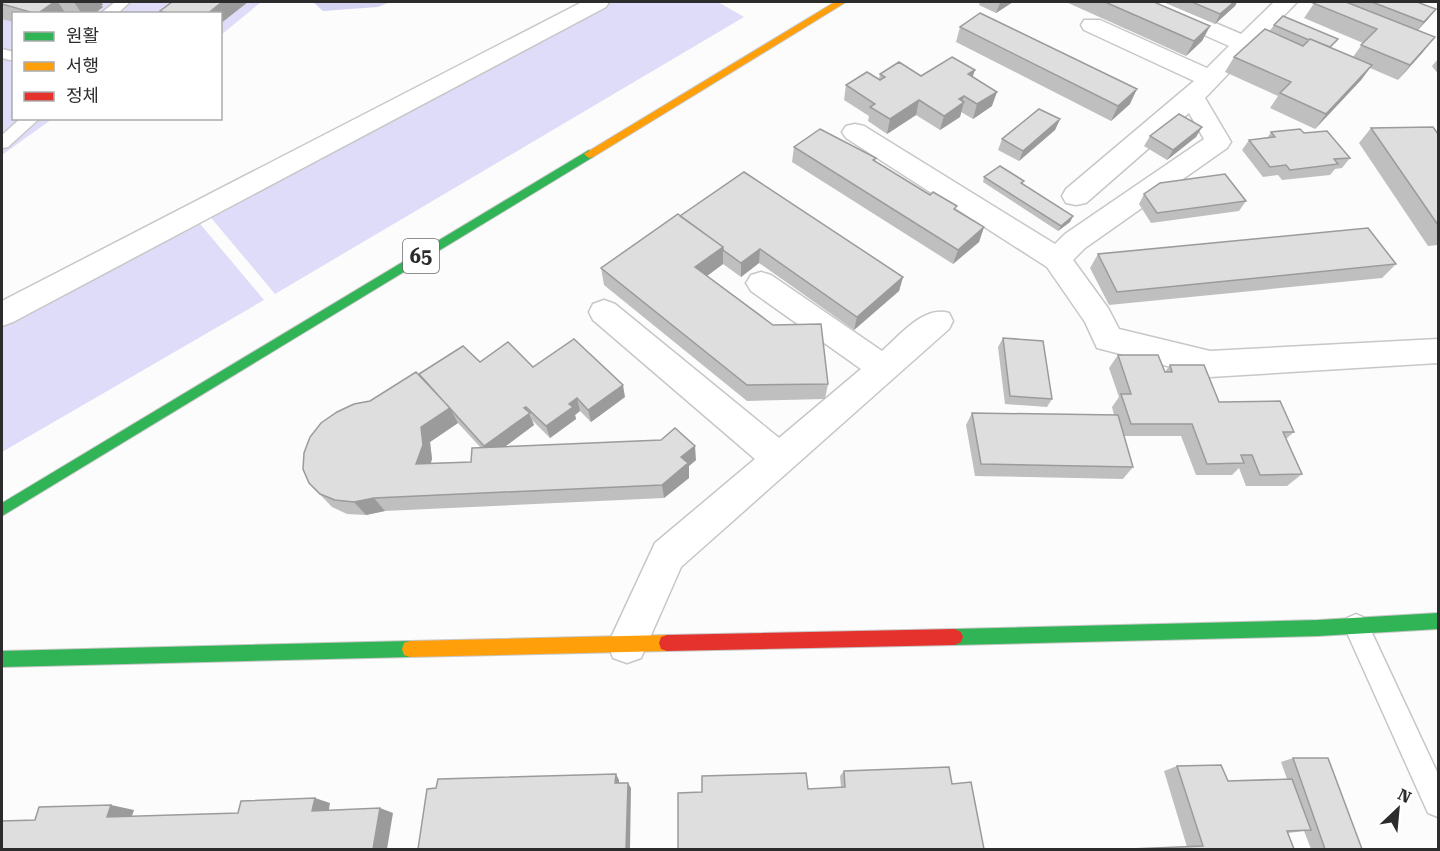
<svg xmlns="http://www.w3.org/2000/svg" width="1440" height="851" viewBox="0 0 1440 851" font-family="'Roboto Serif','Noto Sans KR',serif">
<rect width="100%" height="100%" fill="#fcfcfc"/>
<path fill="#dedcf9" d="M2 2H261L221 35 220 14H14V118L52 119 2 155Z
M612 2H718L744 17 275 294 207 213Z
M196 219 264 300 2 452V321Z"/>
<path fill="#d5d3f2" d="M313 2H390L378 7 323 11Z"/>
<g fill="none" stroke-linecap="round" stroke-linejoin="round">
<g stroke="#c7c7c7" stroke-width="3">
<path id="lane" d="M115 2H130L117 14H100Z
M2 49 14 52V61L2 58Z
M21 118H40L8 147 2 148V135Z
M1356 614 1365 618 1438 774V817L1428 813 1344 626 1347 618Z"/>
</g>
<g stroke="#c7c7c7" stroke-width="3">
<path id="street" d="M582 2H609L606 7 13 322 2 326V301Z
M1138 2H1166L1241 34 1274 2H1297L1205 98 1231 142 1227 148 1085 248 1073 260 1108 308 1119 329 1210 351 1438 339V363L1210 377 1097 348 1085 322 1047 267 846 138 842 132 846 126 855 124 864 126 1055 244 1065 234 1204 139 1189 113 1086 203 1076 205 1066 203 1062 196 1066 189 1194 81 1084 30 1081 25 1084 20H1100L1207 68 1229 46 1141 7Z
M761 272 771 275 882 351C900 335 924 305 949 313L953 321 949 329 681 567 641 658 627 663 613 658 608 644 655 543 755 459 593 320 589 312 593 304 604 300 615 304 779 438 861 369 751 291 746 283 751 275Z"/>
</g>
<g stroke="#c7c7c7" stroke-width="2">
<path id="fast" d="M589 150 594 154 593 157 2 516V503Z
M1438 613V629L1318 636 955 645 949 642 947 637 949 632 955 629 1318 620Z
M410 641 416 643 418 649 416 655 410 657 2 667V651Z"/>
</g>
<g stroke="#c7c7c7" stroke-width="2">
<path id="slow" d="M835 2H846L593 157 589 158 584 154Z
M667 635 673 637 675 643 673 649 667 651 410 657 404 655 402 649 404 643 410 641Z"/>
</g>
<g stroke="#c7c7c7" stroke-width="2">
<path id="jam" d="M955 629 961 632 963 637 961 642 955 645 667 651 661 649 659 643 661 637 667 635Z"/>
</g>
<use href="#lane" fill="#fff" fill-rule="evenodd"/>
<use href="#street" fill="#fff" fill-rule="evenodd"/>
<use href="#fast" fill="#30b455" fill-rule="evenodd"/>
<use href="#slow" fill="#ff9f0a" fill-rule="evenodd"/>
<use href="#jam" fill="#e5322d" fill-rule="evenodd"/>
</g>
<path fill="#bfbfbf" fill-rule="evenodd" d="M2 2H101L103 5H101L103 7 94 14H14V22L2 19Z
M980 2H1013L996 13 979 5Z
M1066 2H1154L1210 26 1202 41 1186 56Z
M1163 2H1237L1235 6 1215 24Z
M1315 2H1417L1428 19 1418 30 1423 52 1398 80 1370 68 1361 80 1315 129 1270 108 1278 96 1225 72 1234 57 1270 31 1274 25 1353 57 1363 43 1304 18Z
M960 27 1130 104 1111 121 956 42Z
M1438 59V74L1432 66Z
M880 74 921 76 972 77 992 106 973 119 961 112 960 117 940 130 916 115 887 134 868 121 869 116 844 100 846 85 879 79Z
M1060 119 1055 130 1019 161 998 150 1002 139Z
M1202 127 1196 137 1167 160 1144 146 1150 136Z
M1371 128 1438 134V245L1428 246 1359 143Z
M1271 132 1304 133 1350 158 1342 168 1335 169 1330 175 1282 180 1278 175 1263 177 1242 150 1249 140 1268 137Z
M794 147 876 158 875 162 984 227 979 242 953 264 792 162Z
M984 177 1024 181 1022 184 1073 216 1070 222 1058 231 983 182Z
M1144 194 1246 201 1239 211 1151 223 1139 204Z
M680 216 903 277 899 291 854 330 759 263 741 277 723 264 707 276 828 384 825 399 747 401 604 285 601 268Z
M1098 254 1396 264 1382 278 1109 305 1090 268Z
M1003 338 1052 399 1047 407 1005 404 998 347Z
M1118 355 1165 372 1170 365 1219 402 1294 432 1286 439 1302 474 1287 486H1246L1239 468 1232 475H1196L1181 436H1124L1133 467 1123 479 975 476 966 425 972 413 1114 415 1112 407 1119 397 1109 368Z
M480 362 625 397 591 422 580 411 575 415 576 419 550 438 532 420 534 425 504 447 696 460 689 466V478L664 498 385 511 366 515 347 514 332 507 309 483 370 401 419 374ZM458 423 481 448 471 462 431 463 432 459 430 442Z
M1293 758 1362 849H1311L1304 831 1288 833 1294 849 1187 847 1164 771 1177 766 1228 781 1287 779 1281 762Z
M844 771 952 784 984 849 808 789 841 787 840 776Z"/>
<path fill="#9b9b9b" d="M54 2H58L66 14H37Z
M74 2H101L103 5H101L103 7 94 14H82Z
M222 2H248L220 24V14H207Z
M1002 2H1013L996 13 1000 3Z
M1234 2H1237L1235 6 1215 24 1220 14Z
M1436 9 1428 19 1416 32 1424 22Z
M1210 26 1202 41 1186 56 1194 41Z
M1435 37 1423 52 1398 80 1410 65Z
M1372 65 1361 80 1315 129 1326 114Z
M975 70 970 85 968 74Z
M1137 89 1130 104 1111 121 1118 106Z
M997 92 992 106 973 119 977 104Z
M964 96 961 104 964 102 960 117 940 130 944 116 959 99Z
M919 100 916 115 887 134 890 119Z
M1060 119 1055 130 1019 161 1023 151Z
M1202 127 1196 137 1167 160 1173 150Z
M1073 216 1070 222 1058 231 1061 226Z
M984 227 979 242 953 264 958 250Z
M723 247V264L696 284 695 267Z
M760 249 759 263 741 277V263Z
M903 277 899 291 854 330 857 317Z
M623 385 625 397 591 422 588 410Z
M577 398 580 411 575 415 576 419 550 438 546 426 569 404Z
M526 407 534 425 490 458 484 446Z
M450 408 458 423 430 442 432 459 425 478 416 464 421 427Z
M695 446 696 460 689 466V478L664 498 662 485 681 457Z
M374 498 385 511 366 515 354 502Z
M616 774 619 780V789L615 783Z
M628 783 631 788 630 849H626Z
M315 798 330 803 328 815 312 811Z
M111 805 134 810 130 822 107 817Z
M380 808 393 813 387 849H373Z"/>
<path fill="#dedede" stroke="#9b9b9b" stroke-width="1.5" d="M2 2H54L37 14 2 4Z
M172 2H222L207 14H170L160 11Z
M1105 2H1154L1210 26 1194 41Z
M1192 2H1234L1220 14Z
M1315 2H1346L1435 37 1410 65 1361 45 1377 29 1313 3Z
M1372 2H1417L1436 9 1424 22Z
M980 13 1137 89 1118 106 960 27Z
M1283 16 1338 39 1330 47 1310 39 1309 40 1274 25Z
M1265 29 1303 46 1310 39 1372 65 1326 114 1280 93 1291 82 1234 57Z
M952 57 975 70 968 74 997 92 977 104 964 96 959 99 964 102 944 116 919 100 890 119 870 107 875 104 846 85 867 72 880 80 885 77 880 74 899 62 921 76Z
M1039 109 1060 119 1023 151 1002 139Z
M1179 114 1202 127 1173 150 1150 136Z
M1433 127 1438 134V225L1371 128Z
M820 129 876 158 873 160 930 195 933 192 957 206 954 209 984 227 958 250 794 147Z
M1300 129 1304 133 1327 131 1350 158 1334 159 1338 164 1290 170 1286 165 1270 167 1249 140 1275 137 1271 132Z
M1000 166 1024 181 1021 183 1073 216 1061 226 984 177Z
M744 172 903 277 857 317 760 249 741 263 723 250V247L680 216Z
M1225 174 1246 201 1157 213 1144 194 1160 183Z
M678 214 723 247 695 267 773 325 821 324 828 384 747 385 601 268Z
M1368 228 1396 264 1117 292 1098 254Z
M1003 338 1043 341 1052 399 1010 396Z
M574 339 623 385 588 410 577 398 569 404 573 407 546 426 526 407 524 408 530 413 484 446 419 374 463 346 480 362 508 342 533 367Z
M1118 355H1158L1165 372H1172L1170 365H1204L1219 402 1280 401 1294 432H1283L1302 474 1260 475 1252 455H1241L1244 463 1207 464 1192 424H1131L1121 394H1131Z
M416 372 450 408 421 427 423 445 416 464 471 462 472 448 661 440 675 428 695 446 681 457 688 463 662 485 374 498 354 502 335 500 320 494 309 483 303 469 304 453 310 437 321 423 337 412 354 404 370 401Z
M972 413 1118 415 1133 467 981 464Z
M1293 758H1328L1362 849H1325Z
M1221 765 1228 781 1292 779 1311 830 1287 831 1294 849H1130L1203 846 1177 766Z
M949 767 952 784 971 782 984 849H678V793L702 792V776L806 773 808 789 845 787 844 771Z
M616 774 615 783H628L626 849H418L427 789 436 788 438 779Z
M315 798 312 811 380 808 373 849H2V821L35 820 39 807 111 805 107 817 238 813 241 801Z"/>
<g text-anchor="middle" stroke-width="4.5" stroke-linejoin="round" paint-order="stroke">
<rect fill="#fff" stroke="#6b6b6b" stroke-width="1.5" x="403" y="239" width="36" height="34" rx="4.5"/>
<g font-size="20" font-weight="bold" fill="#2c2c2c">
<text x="421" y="263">65</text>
</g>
</g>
<rect width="1440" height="851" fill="none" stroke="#2c2c2c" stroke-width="6"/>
<rect x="12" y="12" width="210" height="108" fill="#ffffff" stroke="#ababab" stroke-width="1.5"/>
<rect x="24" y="32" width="30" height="9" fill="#30b455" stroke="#ababab" stroke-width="1.5"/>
<text x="66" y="42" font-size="18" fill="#2c2c2c">원활</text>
<rect x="24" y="62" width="30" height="9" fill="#ff9f0a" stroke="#ababab" stroke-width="1.5"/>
<text x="66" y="72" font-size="18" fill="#2c2c2c">서행</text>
<rect x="24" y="92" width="30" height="9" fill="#e5322d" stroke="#ababab" stroke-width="1.5"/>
<text x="66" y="102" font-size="18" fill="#2c2c2c">정체</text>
<g transform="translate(1398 809) rotate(26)" stroke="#ffffff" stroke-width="4.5" paint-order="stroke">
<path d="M0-4.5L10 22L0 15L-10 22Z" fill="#2c2c2c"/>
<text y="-9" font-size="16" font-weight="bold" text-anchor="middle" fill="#2c2c2c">N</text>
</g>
</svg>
